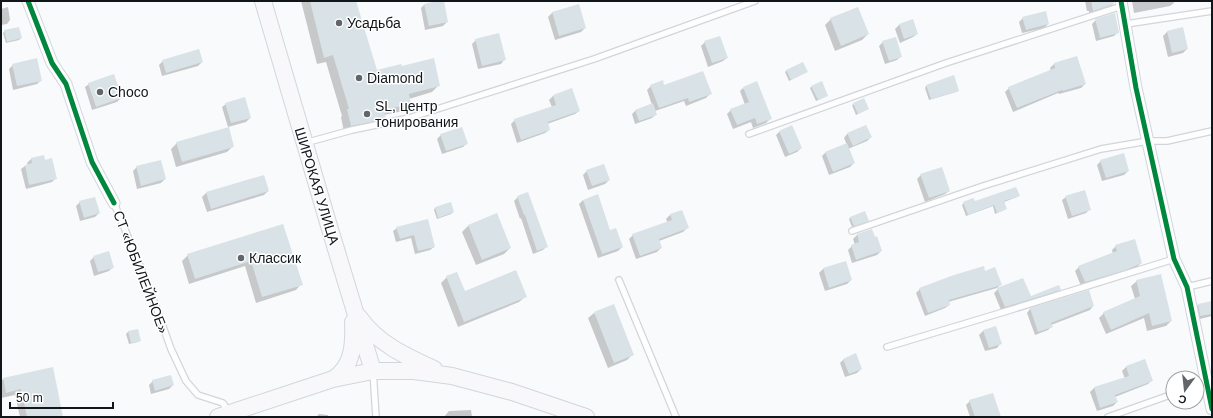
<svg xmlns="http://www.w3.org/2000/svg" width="1213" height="418" viewBox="0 0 1213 418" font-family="Helvetica,sans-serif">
<rect width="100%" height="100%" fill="#f8fafc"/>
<path fill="#0003" d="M301 1H354L376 71 401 67 439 85 432 92 409 99 410 104 403 111 384 115 385 118 378 125 344 132 341 117 342 116 326 62 317 64Z
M443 1 447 22 443 26 425 30 421 8 424 5Z
M1085 1H1112L1113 4 1109 8 1089 14V11H1087Z
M1132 1H1173L1174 3 1170 6 1134 13Z
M578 5 585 28 581 32 555 40 548 17 552 13Z
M8 7 10 20 7 24 1 25V9Z
M1023 18 1048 24 1044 28 1022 33 1019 22Z
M831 19 868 34 862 40 835 51 825 25Z
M912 20 917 34 913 37 900 43 895 29 899 25Z
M1096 20 1118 32 1114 36 1096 41 1092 24Z
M1182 28 1187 49 1183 53 1168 57 1163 36 1167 32Z
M5 31 21 38 19 40 6 43 3 33Z
M476 40 504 60 501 64 478 69 472 44Z
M705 42 727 58 723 61 708 67 701 46Z
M883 42 901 56 897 60 885 64 879 46Z
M163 61 202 62 198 66 162 76 159 65Z
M1054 64 1085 84 1081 88 1059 94 1058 93 1013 112 1005 92 1009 88 1051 71 1050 68Z
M13 65 41 80 37 84 13 90 9 69Z
M787 70 806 72 789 81 785 72Z
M954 76 958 91 956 92 929 100 925 88 926 86Z
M89 84 121 98 117 102 92 110 85 87Z
M651 86H664L710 94 706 98 686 106 684 101 655 111 656 114 652 118 635 124 632 114 636 110 652 105 647 90Z
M812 86 825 97 816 101 810 88Z
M743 88 770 119 766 123 753 128 751 122 733 129 727 114 731 110 745 105 740 91Z
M572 90 579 111 575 114 547 124 549 130 545 133 517 143 511 124 515 120 552 107 549 100 553 96Z
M226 104 250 118 246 122 228 127 222 107Z
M854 104 868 109 856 115 852 105Z
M780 131 801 148 797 152 785 157 776 135Z
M847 134 871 137 867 141 848 149 854 163 850 167 829 175 822 156 826 152 847 145 844 138Z
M441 135 467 143 463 147 442 154 437 139Z
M177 143 233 146 227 152 176 167 171 149Z
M31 159 44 161 56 178 52 182 26 189 21 169 25 166 28 165 27 163Z
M1101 161 1128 171 1124 175 1102 181 1097 165Z
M137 167 165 179 161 183 137 189 133 171Z
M587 171 609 180 605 184 588 190 583 175Z
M921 175 949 191 945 194 925 202 917 179Z
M263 176 268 191 264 195 207 212 202 197 206 193Z
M1019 195 1017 197 1004 202 1006 209 995 214 993 206 966 216 962 205 964 203Z
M518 197 547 246 543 250 533 254 521 218 520 219 514 201Z
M1066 197 1090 209 1086 213 1068 219 1062 200Z
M583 200 622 247 618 251 598 258 579 204Z
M80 202 99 213 95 217 80 221 76 206Z
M450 203 453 212 451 214 437 219 434 210 435 208Z
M682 211 687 228 683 232 659 241 661 248 657 252 636 259 629 239 633 235 668 223 666 219 670 215Z
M497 215 510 248 504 254 476 265 462 232 468 226Z
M851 217 868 220 866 222 852 227 849 219Z
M427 220 434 247 430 250 415 254 411 238 396 242 393 231 397 228Z
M283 225 301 284 296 290 256 303 245 266 189 284 182 261 188 255Z
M871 230 881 251 877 255 852 263 848 250 852 246 855 245 853 239 857 235Z
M1116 246 1141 263 1137 267 1121 273 1081 286 1075 271 1079 267 1113 254 1112 250Z
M94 257 113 267 109 271 94 276 90 261Z
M845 262 851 280 847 284 825 291 819 273 823 269Z
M984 272 1001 284 997 288 948 302 949 305 945 308 925 316 916 293 920 289Z
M447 277 464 292 525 297 519 302 458 327 441 283Z
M1137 281 1171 321 1166 326 1147 331 1144 318 1106 334 1099 318 1104 313 1135 299 1131 286Z
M998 289 1030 297 1059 290 1056 293 1001 310 994 293Z
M1212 302V316L1196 320 1194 309 1198 305Z
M1093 306 1090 310 1051 325 1052 326 1048 330 1035 335 1027 313 1030 309Z
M594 313 633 354 627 360 608 368 588 318Z
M995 327 1000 344 997 348 985 351 979 335 983 331Z
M137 330 140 340 138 342 129 344 126 334 128 332Z
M844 359 861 369 857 373 845 377 840 363Z
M1144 360 1152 380 1148 384 1115 397 1117 402 1113 406 1097 411 1090 392 1094 388 1125 379 1122 371 1126 367Z
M52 368 62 417H20L15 395 1 398V382L3 379Z
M153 381 173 385 169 389 151 394 149 385Z
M970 401 1000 417H970L966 405Z
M471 410 472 417H444L449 411Z
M319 414 328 415V417H316Z"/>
<path fill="#d8e2e7" d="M310 1H356L377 70 401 64 402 66 434 58 440 86 409 94 411 104 384 110 386 119 351 126 347 109H349L333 55 324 58Z
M437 1H444L448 22 429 26 424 4Z
M1091 1H1113L1114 4 1093 11Z
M579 4 586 28 559 36 552 12Z
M858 7 869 34 841 46 830 18Z
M1046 11 1049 24 1026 30 1022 17Z
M1115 13 1119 33 1100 38 1095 19Z
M913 19 918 34 904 39 899 24Z
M19 27 22 38 7 42 4 30Z
M1183 27 1188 49 1172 53 1167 31Z
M499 33 506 60 482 66 475 39Z
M720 36 728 58 712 63 704 41Z
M896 37 902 57 889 61 882 41Z
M199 49 203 62 166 73 162 60Z
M1077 56 1086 84 1063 91 1062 90 1017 108 1008 87 1055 68 1054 63Z
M37 58 42 81 17 86 12 64Z
M803 62 808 72 791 80 786 70Z
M703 71 712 94 689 102 688 98 659 108 650 85 663 80 664 85Z
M114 74 122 98 96 107 88 83Z
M954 75 959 91 931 99 926 85Z
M757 81 772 119 757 124 755 118 737 125 730 109 749 102 743 87Z
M822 81 828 96 818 100 811 86Z
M572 88 580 111 548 122 550 130 521 140 514 119 556 105 553 95Z
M245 97 251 118 231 123 225 103Z
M864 98 869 109 858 114 853 103Z
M653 103 657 115 639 121 635 110Z
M792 125 802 148 789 154 779 131Z
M866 125 872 137 853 146 847 133Z
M229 127 234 147 182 162 176 142Z
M462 127 468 144 446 151 440 134Z
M847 143 855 163 833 172 825 152Z
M1124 153 1129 171 1106 178 1100 160Z
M44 155 45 160 52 158 57 179 29 185 25 165 32 163 31 158Z
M161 160 166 179 141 186 136 166Z
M604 164 610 180 592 186 586 170Z
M942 167 950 191 929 198 920 174Z
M264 175 269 191 211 209 206 192Z
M1016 187 1020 196 1004 201 1007 209 997 213 994 205 968 215 963 202 973 198 975 201Z
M1085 190 1091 210 1072 216 1065 196Z
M528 192 548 247 537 251 525 215H524L517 196Z
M598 194 610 230 616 228 623 247 602 254 583 200Z
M95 197 100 213 84 218 79 201Z
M451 202 454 212 438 218 435 207Z
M682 210 689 228 659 239 662 248 640 256 632 234 672 220 670 214Z
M865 211 869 221 854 226 850 217Z
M497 213 511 248 482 260 468 225Z
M428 219 435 247 418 251 414 235 400 239 396 227Z
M283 224 303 285 262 297 251 261 195 279 187 254Z
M872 229 875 237 877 236 882 251 856 260 851 245 859 242 857 234Z
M1135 239 1142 263 1126 270 1085 282 1078 266 1117 251 1115 245Z
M109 251 114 268 98 272 93 256Z
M846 261 852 280 829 288 823 268Z
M984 266 985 271 995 267 1002 285 949 300 950 305 928 313 919 288 954 275Z
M516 270 527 297 464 322 446 276 457 272 465 291Z
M1161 274 1172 321 1152 326 1149 313 1111 330 1103 312 1140 296 1136 280Z
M1023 278 1031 296 1059 285 1061 290 1005 307 997 288Z
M1089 290 1094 306 1051 323 1053 327 1038 332 1030 308Z
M1212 301V314L1200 316 1198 304Z
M614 304 634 355 614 363 594 312Z
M996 326 1002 344 989 348 983 330Z
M138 329 141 341 131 343 128 331Z
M856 353 862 369 849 374 843 359Z
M1145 359 1153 381 1115 395 1118 402 1100 408 1094 387 1129 376 1126 366Z
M53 367 63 417H27L21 389 6 393 3 378Z
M171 375 174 385 155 391 152 380Z
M993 393 1001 417H975L969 400Z"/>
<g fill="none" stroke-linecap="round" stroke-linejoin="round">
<g stroke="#d2d6da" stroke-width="8">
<path id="lane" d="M1126 24 1212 11
M749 134 946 63 1122 6
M305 143 352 130 409 118 594 59 755 1
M114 203 150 290 171 349 186 381 198 395 223 403 229 413
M852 231 983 186 1101 149 1148 141H1167L1212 131
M619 280 676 417
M1187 287 1212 281
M887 347 1007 311 1174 259
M373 371 376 417
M1197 386 1206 383
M1108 417 1173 394"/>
</g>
<g stroke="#d2d6da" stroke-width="13">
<path id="street" d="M28 1 52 63 66 84 92 162 114 203
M1121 1 1136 88 1174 259 1187 287 1212 409"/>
</g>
<g stroke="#d2d6da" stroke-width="18">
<path id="secondary" d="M263 1 329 226 373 371
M359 317C377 343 405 356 434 369
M333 379C353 367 354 344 353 322
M218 417 333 379 373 371H414L452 376 512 392 586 417"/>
</g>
<use href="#lane" stroke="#fefeff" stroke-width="5.5"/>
<use href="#street" stroke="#fefeff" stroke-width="11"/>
<use href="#secondary" stroke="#f8f8fa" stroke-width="16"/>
<g stroke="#fff" stroke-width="8">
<path id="cycleway" d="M28 1 52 63 66 84 92 162 114 203
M1121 1 1136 88 1174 259 1187 287 1212 409"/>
</g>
<use href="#cycleway" stroke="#00873e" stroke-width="5"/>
</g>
<g fill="#62666a" stroke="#fff" stroke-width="1.5">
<circle cx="339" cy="23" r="4"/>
<circle cx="359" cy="78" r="4"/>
<circle cx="100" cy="92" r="4"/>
<circle cx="367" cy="114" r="4"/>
<circle cx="241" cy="258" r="4"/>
</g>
<g text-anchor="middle" stroke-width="3" stroke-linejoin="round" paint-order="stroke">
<g font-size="14" fill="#11161b" stroke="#fff" text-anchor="start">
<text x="347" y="28">Усадьба</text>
<text x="367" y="83">Diamond</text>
<text x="108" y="97">Choco</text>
<text x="375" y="111">SL, центр<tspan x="375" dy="16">тонирования</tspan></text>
<text x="249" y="263">Классик</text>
</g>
<g font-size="14" fill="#11161b" stroke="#fff">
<text transform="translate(317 186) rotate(73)" y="5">ШИРОКАЯ УЛИЦА</text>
<text transform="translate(141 272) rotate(69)" y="5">СТ «ЮБИЛЕЙНОЕ»</text>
</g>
</g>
<rect width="1213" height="418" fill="none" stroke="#11161b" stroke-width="4"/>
<g transform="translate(1185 390) rotate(195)"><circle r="19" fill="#ffffff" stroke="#a0a2a4"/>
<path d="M0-3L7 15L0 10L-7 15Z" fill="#62666a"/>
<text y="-6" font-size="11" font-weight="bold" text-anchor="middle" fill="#11161b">С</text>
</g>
<path d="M10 402v6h103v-6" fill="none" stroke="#11161b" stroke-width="2"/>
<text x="16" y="402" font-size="12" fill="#11161b" stroke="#ffffff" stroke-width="3" paint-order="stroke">50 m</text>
</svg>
